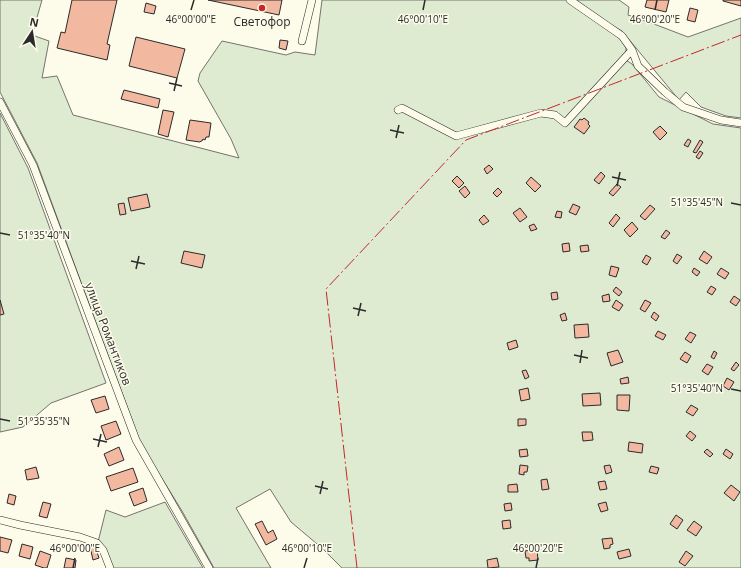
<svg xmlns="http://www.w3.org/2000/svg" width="741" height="568" viewBox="0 0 741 568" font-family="'Open Sans',sans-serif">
<rect width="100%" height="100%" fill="#fdfbea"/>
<path fill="#deebd1" stroke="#74746e" d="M0 0H42L32 35 49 41 42 78 57 76 73 115 239 158 231 139 198 81 200 73 222 41 286 55 295 52 315 55 322 0H569L620 39 626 48V60L632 64 659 97 713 124 741 128V568H342L323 549 291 522 270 489 236 508 271 568H214L182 511 150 459 139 439 37 163 0 92Z
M573 0H619L629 7 628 15 654 24 688 37 741 18V118L726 116 701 107 686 92 679 100 622 31 592 13Z
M0 113 28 168 106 383 51 403 23 427 0 432Z
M165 502 203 568H107L98 542 106 510 125 517Z"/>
<path fill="#f2b8a0" stroke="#2b2b2b" d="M72 0H117L107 44 110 45 107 60 57 48 61 32 65 33Z
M208 0H282L279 15Z
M647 0H669L666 12 645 7Z
M723 0H741V6L723 1Z
M146 3 156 6 154 14 144 12Z
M690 8 698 10 695 22 687 20Z
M136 37 185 49 177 78 129 66Z
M280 40 288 41 286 50 279 48Z
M124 90 160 99 158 108 121 99Z
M163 110 174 112 168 137 158 134Z
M584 118 589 122 588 124 590 126 584 134 574 127 580 119 582 120Z
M190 120 211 123 209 137H206L205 140 203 139 202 141H201L200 142 186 140Z
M660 126 667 133 660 140 653 132Z
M688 139 691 141 688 147 684 145Z
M700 140 703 142 696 153 693 152Z
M700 151 703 153 699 159 696 157Z
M489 165 493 169 487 174 484 169Z
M601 172 605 176 599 184 594 180Z
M457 176 464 183 459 188 452 181Z
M531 177 541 186 535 192 526 183Z
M617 184 621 187 613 196 609 193Z
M465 186 470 193 465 198 459 191Z
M498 188 502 192 497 197 493 193Z
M147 194 150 207 131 211 128 198Z
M124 203 126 214 120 215 118 204Z
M573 204 580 207 576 215 569 212Z
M650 205 655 209 645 220 640 216Z
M520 208 527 217 520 222 513 213Z
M557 211 562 212 561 218 555 217Z
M616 214 620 218 613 227 609 223Z
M484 215 489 221 483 225 479 220Z
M632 222 638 229 630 237 624 230Z
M534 224 537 229 531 231 529 226Z
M666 230 670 233 665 239 661 237Z
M569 243 570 251 563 252 562 244Z
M588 245 589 251 581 252 580 246Z
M184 251 205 255 202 268 181 263Z
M704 251 712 257 707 264 699 259Z
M677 254 682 257 677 264 673 261Z
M646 255 651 258 647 265 642 262Z
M611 266 619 268 616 277 609 275Z
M694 268 700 272 697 276 692 272Z
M721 268 729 273 725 279 717 274Z
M711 286 716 289 712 295 707 292Z
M616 287 622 292 619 296 613 291Z
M557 292 558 299 552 300 551 293Z
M609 294 610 301 603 302 602 296Z
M734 296 740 300 736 306 730 302Z
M0 300 4 314 0 315Z
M616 300 623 305 619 311 612 307Z
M645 300 651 303 645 312 640 309Z
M654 312 659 316 656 321 651 317Z
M565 313 567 320 562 321 560 315Z
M588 324 589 337 575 338 574 325Z
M658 331 666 335 663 340 655 336Z
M690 332 696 335 691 343 685 339Z
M516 340 518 347 509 350 507 343Z
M618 350 623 362 611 366 607 353Z
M714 351 717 353 714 359 711 357Z
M685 352 691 356 687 363 680 359Z
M736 362 739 365 734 371 731 369Z
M707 364 713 367 708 375 702 371Z
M526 370 529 377 525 379 522 371Z
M628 377 629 383 621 384 620 379Z
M727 378 734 382 729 390 723 386Z
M528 388 530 399 521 401 519 390Z
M600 393 601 405 583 406 582 394Z
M617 395H630L629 411 617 410Z
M105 396 109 409 96 413 91 400Z
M691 405 698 409 693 416 686 412Z
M518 419H526V425L518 426Z
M116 421 121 434 106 440 101 426Z
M690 431 696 436 692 441 686 436Z
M582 432H592L593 440 583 441Z
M629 442 643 444 642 453 628 451Z
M119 447 124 460 109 466 104 454Z
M527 449 528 456 520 457 519 450Z
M707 449 713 454 710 457 704 452Z
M726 449 733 454 730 459 723 454Z
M520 465 528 466 527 472H524V475L519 474Z
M610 465 612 472 606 474 604 466Z
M651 466 659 468 657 474 649 472Z
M36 467 39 478 27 480 25 470Z
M133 468 138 482 111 491 106 477Z
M547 479 549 489 542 490 541 480Z
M605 481 607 489 600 490 598 482Z
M517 484 518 492H508V485Z
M731 485 740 492 734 501 724 493Z
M143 488 147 501 134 506 129 493Z
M9 494 16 496 14 505 7 503Z
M43 502 51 504 47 518 39 516Z
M606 502 608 510 601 512 598 504Z
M511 503 512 510 505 511 504 504Z
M676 515 683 520 677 529 670 524Z
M510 520 511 528 503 529 502 521Z
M262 521 268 533 273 530 277 539 266 545 255 524Z
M694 521 702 527 696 536 687 530Z
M0 537 12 540 8 553 0 551Z
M612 538 613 544 610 545V548L604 549 602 539Z
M22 544 33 547 30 559 19 556Z
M95 546 99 558 93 560 90 547Z
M537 549 538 560 529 561V558H526L525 551Z
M629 549 631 556 619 559 617 552Z
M40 551 51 555 47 568H44L35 565Z
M686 551 693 556 685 566 679 562Z
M66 558 76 560 75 568H64Z
M497 558 499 567 488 568 487 560Z"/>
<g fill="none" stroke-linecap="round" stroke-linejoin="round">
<g stroke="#2b2b2b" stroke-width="8">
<path id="minor" d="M570 0 622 36 632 50 638 66 665 92 683 107 721 120 741 123
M302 41 312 0
M0 102 33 165 136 440 209 568
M398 110 402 108 456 136 541 113 555 115 565 123 632 50
M0 520 20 525 80 537 97 543 103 550 110 568"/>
</g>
<use href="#minor" stroke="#fdfbea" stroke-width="7"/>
<path stroke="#c62828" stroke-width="1" stroke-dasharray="14 3 2 3" stroke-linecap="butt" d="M357 568 326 289 466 140 741 35"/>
</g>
<path fill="none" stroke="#2b2b2b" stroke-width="1.5" d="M191 10 194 0M423 10 425 0M655 10 657 0M169 83 182 86M174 91 177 78M390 130 404 133M396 138 399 125M612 177 626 180M617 186 620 172M731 203 741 205M0 233 10 235M131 261 145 264M136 269 139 256M353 308 366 311M358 316 361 303M574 355 588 358M580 363 582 350M731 389 741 391M0 419 10 421M93 439 107 442M98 447 101 434M315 486 328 489M320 494 323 481M73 568 75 558M304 568 307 558M536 568 538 558"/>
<circle fill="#c62828" stroke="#fdfbea" stroke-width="1.5" cx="262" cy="8" r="4"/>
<g text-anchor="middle" stroke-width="3" stroke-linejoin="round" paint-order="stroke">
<g font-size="12" fill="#2b2b2b" stroke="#fdfbea">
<text x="262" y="26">Светофор</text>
</g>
<g font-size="12" fill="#2b2b2b" stroke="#fdfbea">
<text transform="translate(108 334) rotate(69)" y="4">улица Романтиков</text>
</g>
</g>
<g font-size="10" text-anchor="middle" fill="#2b2b2b" stroke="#fdfbea" stroke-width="3" stroke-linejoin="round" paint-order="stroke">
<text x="191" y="23">46°00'00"E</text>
<text x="423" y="23">46°00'10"E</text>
<text x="655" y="23">46°00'20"E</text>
<text x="697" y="206">51°35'45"N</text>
<text x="44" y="239">51°35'40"N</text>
<text x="697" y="392">51°35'40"N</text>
<text x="44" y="425">51°35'35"N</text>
<text x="75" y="552">46°00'00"E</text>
<text x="307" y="552">46°00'10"E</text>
<text x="538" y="552">46°00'20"E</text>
</g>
<g transform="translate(32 32) rotate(12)" stroke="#fdfbea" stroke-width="3" paint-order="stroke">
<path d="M0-3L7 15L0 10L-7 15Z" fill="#2b2b2b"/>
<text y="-6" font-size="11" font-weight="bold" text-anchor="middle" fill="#2b2b2b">N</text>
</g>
</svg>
